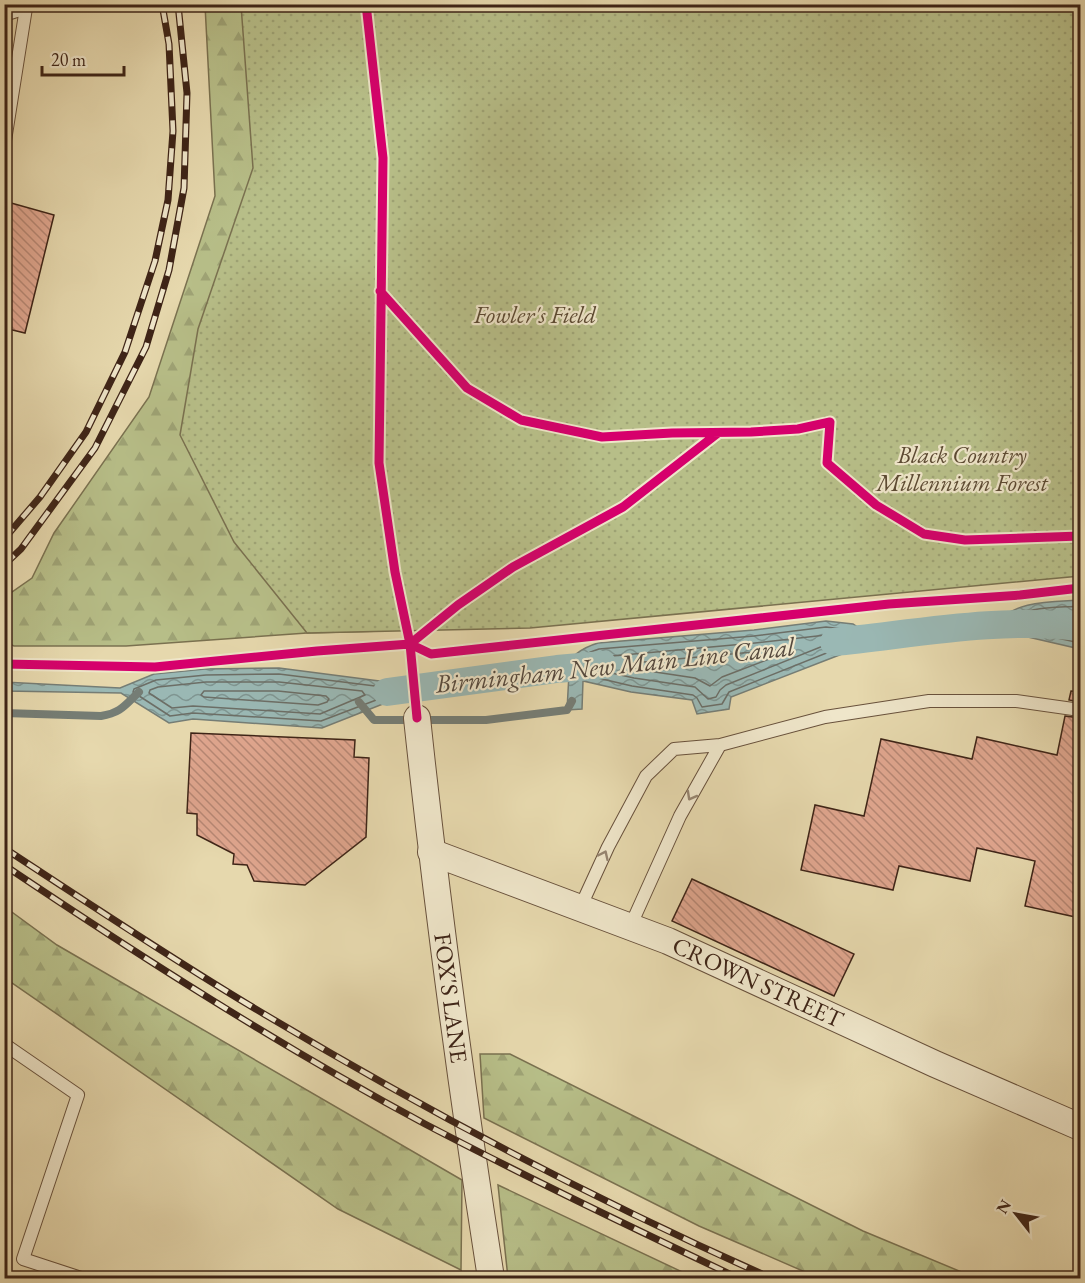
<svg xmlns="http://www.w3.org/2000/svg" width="1085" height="1283" viewBox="0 0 1085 1283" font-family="'EB Garamond',serif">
<defs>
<pattern id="forest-firs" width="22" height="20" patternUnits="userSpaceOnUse" patternTransform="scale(1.5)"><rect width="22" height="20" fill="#b7be88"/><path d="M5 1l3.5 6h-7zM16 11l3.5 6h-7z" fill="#9ea375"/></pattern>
<pattern id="park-dots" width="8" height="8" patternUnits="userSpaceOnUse" patternTransform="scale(1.5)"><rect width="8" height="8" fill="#b7be88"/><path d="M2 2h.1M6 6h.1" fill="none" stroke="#9ea375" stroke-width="1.8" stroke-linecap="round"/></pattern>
<pattern id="water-waves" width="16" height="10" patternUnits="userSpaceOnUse" patternTransform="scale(1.5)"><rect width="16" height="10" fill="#9ab8b4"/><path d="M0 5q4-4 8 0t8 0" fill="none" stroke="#7f9591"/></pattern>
<pattern id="building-back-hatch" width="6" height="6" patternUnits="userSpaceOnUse" patternTransform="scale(1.5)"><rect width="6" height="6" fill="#e0a68f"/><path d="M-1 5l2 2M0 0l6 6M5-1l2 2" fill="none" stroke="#b78774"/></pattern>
</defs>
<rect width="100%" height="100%" fill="#e6d8ad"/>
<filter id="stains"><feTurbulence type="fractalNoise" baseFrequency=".00333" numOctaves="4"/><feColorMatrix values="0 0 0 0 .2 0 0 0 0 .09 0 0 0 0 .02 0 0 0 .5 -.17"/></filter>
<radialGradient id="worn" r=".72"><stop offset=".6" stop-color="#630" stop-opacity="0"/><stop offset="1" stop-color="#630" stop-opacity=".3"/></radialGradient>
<path fill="url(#forest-firs)" stroke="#7a7150" stroke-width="1.5" d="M205 5H347L383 631 307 633 126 646H14L5 642V597L32 578 54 533 149 397 215 196Z
M5 907 57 945 462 1180 461 1270 338 1209 5 978Z
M480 1054H510L863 1231 976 1278H819L699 1226 484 1118Z
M498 1185 695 1278H508Z"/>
<path fill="url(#park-dots)" stroke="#7a7150" stroke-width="1.5" d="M241 5H1080V576L530 628 307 633 234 542 180 435 198 329 253 168Z"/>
<path fill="url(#water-waves)" stroke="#757d75" stroke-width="1.5" d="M1080 600V649L1028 637 995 625C1013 600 1053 602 1080 600Z
M826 621 853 624 874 638 842 654 731 697 729 709 697 714 692 700 631 692 583 681 582 709 567 710 569 674 566 668C571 655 585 647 598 643L754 630Z
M279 668 426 687 322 728 193 719 169 723 121 693 5 691 4 682 120 688 154 674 205 669Z"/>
<path fill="#e6d8ad" d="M407 681 426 684 427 689 408 697Z"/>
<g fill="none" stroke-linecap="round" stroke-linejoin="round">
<path stroke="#6c6e66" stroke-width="1.5" d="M1080 606C1059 608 1024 605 1009 622L1011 624 1030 632 1080 643
M1080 614 1032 618 1030 621 1032 624 1080 635
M826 627 851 630 858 635 859 638 839 648 729 692 722 704 702 707 697 698 693 695 632 686 585 675 577 677 573 668C577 658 589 652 599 649L754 636Z
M826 635 836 636 838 640 726 685 720 690 716 697 708 699 695 687 634 678 589 668 587 666 593 659 601 657 755 643Z
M775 650 778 652 777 656 722 677 710 686 695 678 635 669 630 666 633 663Z
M279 674 391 688 394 691 392 694 321 721 193 713 170 716 133 692 134 689 156 680 206 675Z
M206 682H279L362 691 365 695 320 714 193 706 172 708 149 693 150 690 158 687Z
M204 691H278L326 696 329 699 327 702 318 705 204 697 201 695Z"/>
<path stroke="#757d75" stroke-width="8" d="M359 702 374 720H486L567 710 572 701
M4 713 101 716C121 713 125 705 139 692"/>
<path stroke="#9ab8b4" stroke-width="28" d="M834 642C914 634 1001 617 1080 627
M387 692 557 669 603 665"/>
</g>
<path fill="url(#building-back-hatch)" stroke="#3e2417" stroke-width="1.5" d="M4 201 54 215 25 333 4 328Z
M1071 691 1080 692V702L1069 700Z
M1065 716 1080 718V918L1025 906 1035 861 977 848 970 881 899 866 893 890 801 870 815 805 864 816 881 739 972 759 977 737 1057 755Z
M191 733 355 740 354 757 369 758 366 837 305 885 254 881 247 865 233 864 234 854 197 835V814L187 813Z
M692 879 854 954 834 996 672 921Z"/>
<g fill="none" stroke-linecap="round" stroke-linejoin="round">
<g stroke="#68513c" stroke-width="14">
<path id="lane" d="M4 15 26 8 4 147
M580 908 608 847 646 776 674 749 720 745 825 717 929 701H1016L1080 710
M630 927 680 816 720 745
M4 1044 78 1095 23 1259 81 1278"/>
</g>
<g stroke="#68513c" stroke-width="28">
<g id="street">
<path id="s1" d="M417 718C437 906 462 1092 491 1278"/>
<path id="s2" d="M431 852 668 941 935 1064 1080 1127"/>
</g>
</g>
<use href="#lane" stroke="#efe6ca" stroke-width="12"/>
<use href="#street" stroke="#efe6ca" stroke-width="26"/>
<g stroke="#3e2417" stroke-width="7">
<path id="rail" d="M4 539 40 497 86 432 125 352 155 261 168 200 173 131 169 44 162 4
M4 565 21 549 95 448 146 347 169 270 184 188 187 93 178 4
M4 848C85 901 166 955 249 1005 417 1106 592 1199 771 1278
M4 865C141 957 280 1046 425 1124 528 1178 633 1228 738 1278"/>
</g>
<use href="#rail" stroke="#efe6ca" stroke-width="4.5" stroke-dasharray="14" stroke-linecap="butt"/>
<g stroke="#efe6ca" stroke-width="13">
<path id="cycleway" d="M366 4 383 158 379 463 395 572 410 644 417 718
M380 291 467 388 521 420 602 437 672 433 751 432 798 429 830 422 827 463 876 505 924 534 965 540 1080 536
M410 644 458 605 513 567 623 507 718 433
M4 664 155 667 317 651 410 644 431 654 889 604 1020 595 1080 588"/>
</g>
<use href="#cycleway" stroke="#d6006c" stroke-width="9"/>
</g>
<defs><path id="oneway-chevron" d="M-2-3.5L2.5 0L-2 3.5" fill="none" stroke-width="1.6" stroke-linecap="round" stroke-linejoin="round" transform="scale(1.5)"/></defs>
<g stroke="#968570">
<use href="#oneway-chevron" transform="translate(691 796) rotate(119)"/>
<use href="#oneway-chevron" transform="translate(604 855) rotate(-65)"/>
</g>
<g text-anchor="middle" stroke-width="4.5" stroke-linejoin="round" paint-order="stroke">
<g font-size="24" font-style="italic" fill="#5c4a33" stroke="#efe6ca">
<text x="535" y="323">Fowler's Field</text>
<text x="962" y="463">Black Country<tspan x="962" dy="28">Millennium Forest</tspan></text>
</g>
<g font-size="24" fill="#3e2417" stroke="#efe6ca">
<text dy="8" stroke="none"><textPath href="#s2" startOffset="352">CROWN STREET</textPath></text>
<text dy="8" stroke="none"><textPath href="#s1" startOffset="282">FOX'S LANE</textPath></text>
</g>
<g font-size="26" font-style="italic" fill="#55493e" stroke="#efe6ca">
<text transform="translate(615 665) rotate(-6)" y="9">Birmingham New Main Line Canal</text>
</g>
</g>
<rect width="1085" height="1283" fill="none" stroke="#e6d8ad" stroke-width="24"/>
<rect x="6" y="6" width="1073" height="1271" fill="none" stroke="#3e2417" stroke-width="3"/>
<rect x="12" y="12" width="1061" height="1259" fill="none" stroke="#3e2417" stroke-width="1.5"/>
<g transform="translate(1016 1214) rotate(301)" stroke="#efe6ca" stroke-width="4.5" paint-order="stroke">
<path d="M0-4.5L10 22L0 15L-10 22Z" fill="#3e2417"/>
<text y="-9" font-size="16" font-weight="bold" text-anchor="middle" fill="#3e2417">N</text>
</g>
<path d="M42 66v9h82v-9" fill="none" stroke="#3e2417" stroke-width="3"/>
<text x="51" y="66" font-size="18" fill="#3e2417" stroke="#efe6ca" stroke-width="4.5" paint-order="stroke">20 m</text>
<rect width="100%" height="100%" filter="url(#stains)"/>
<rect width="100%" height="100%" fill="url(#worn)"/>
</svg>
